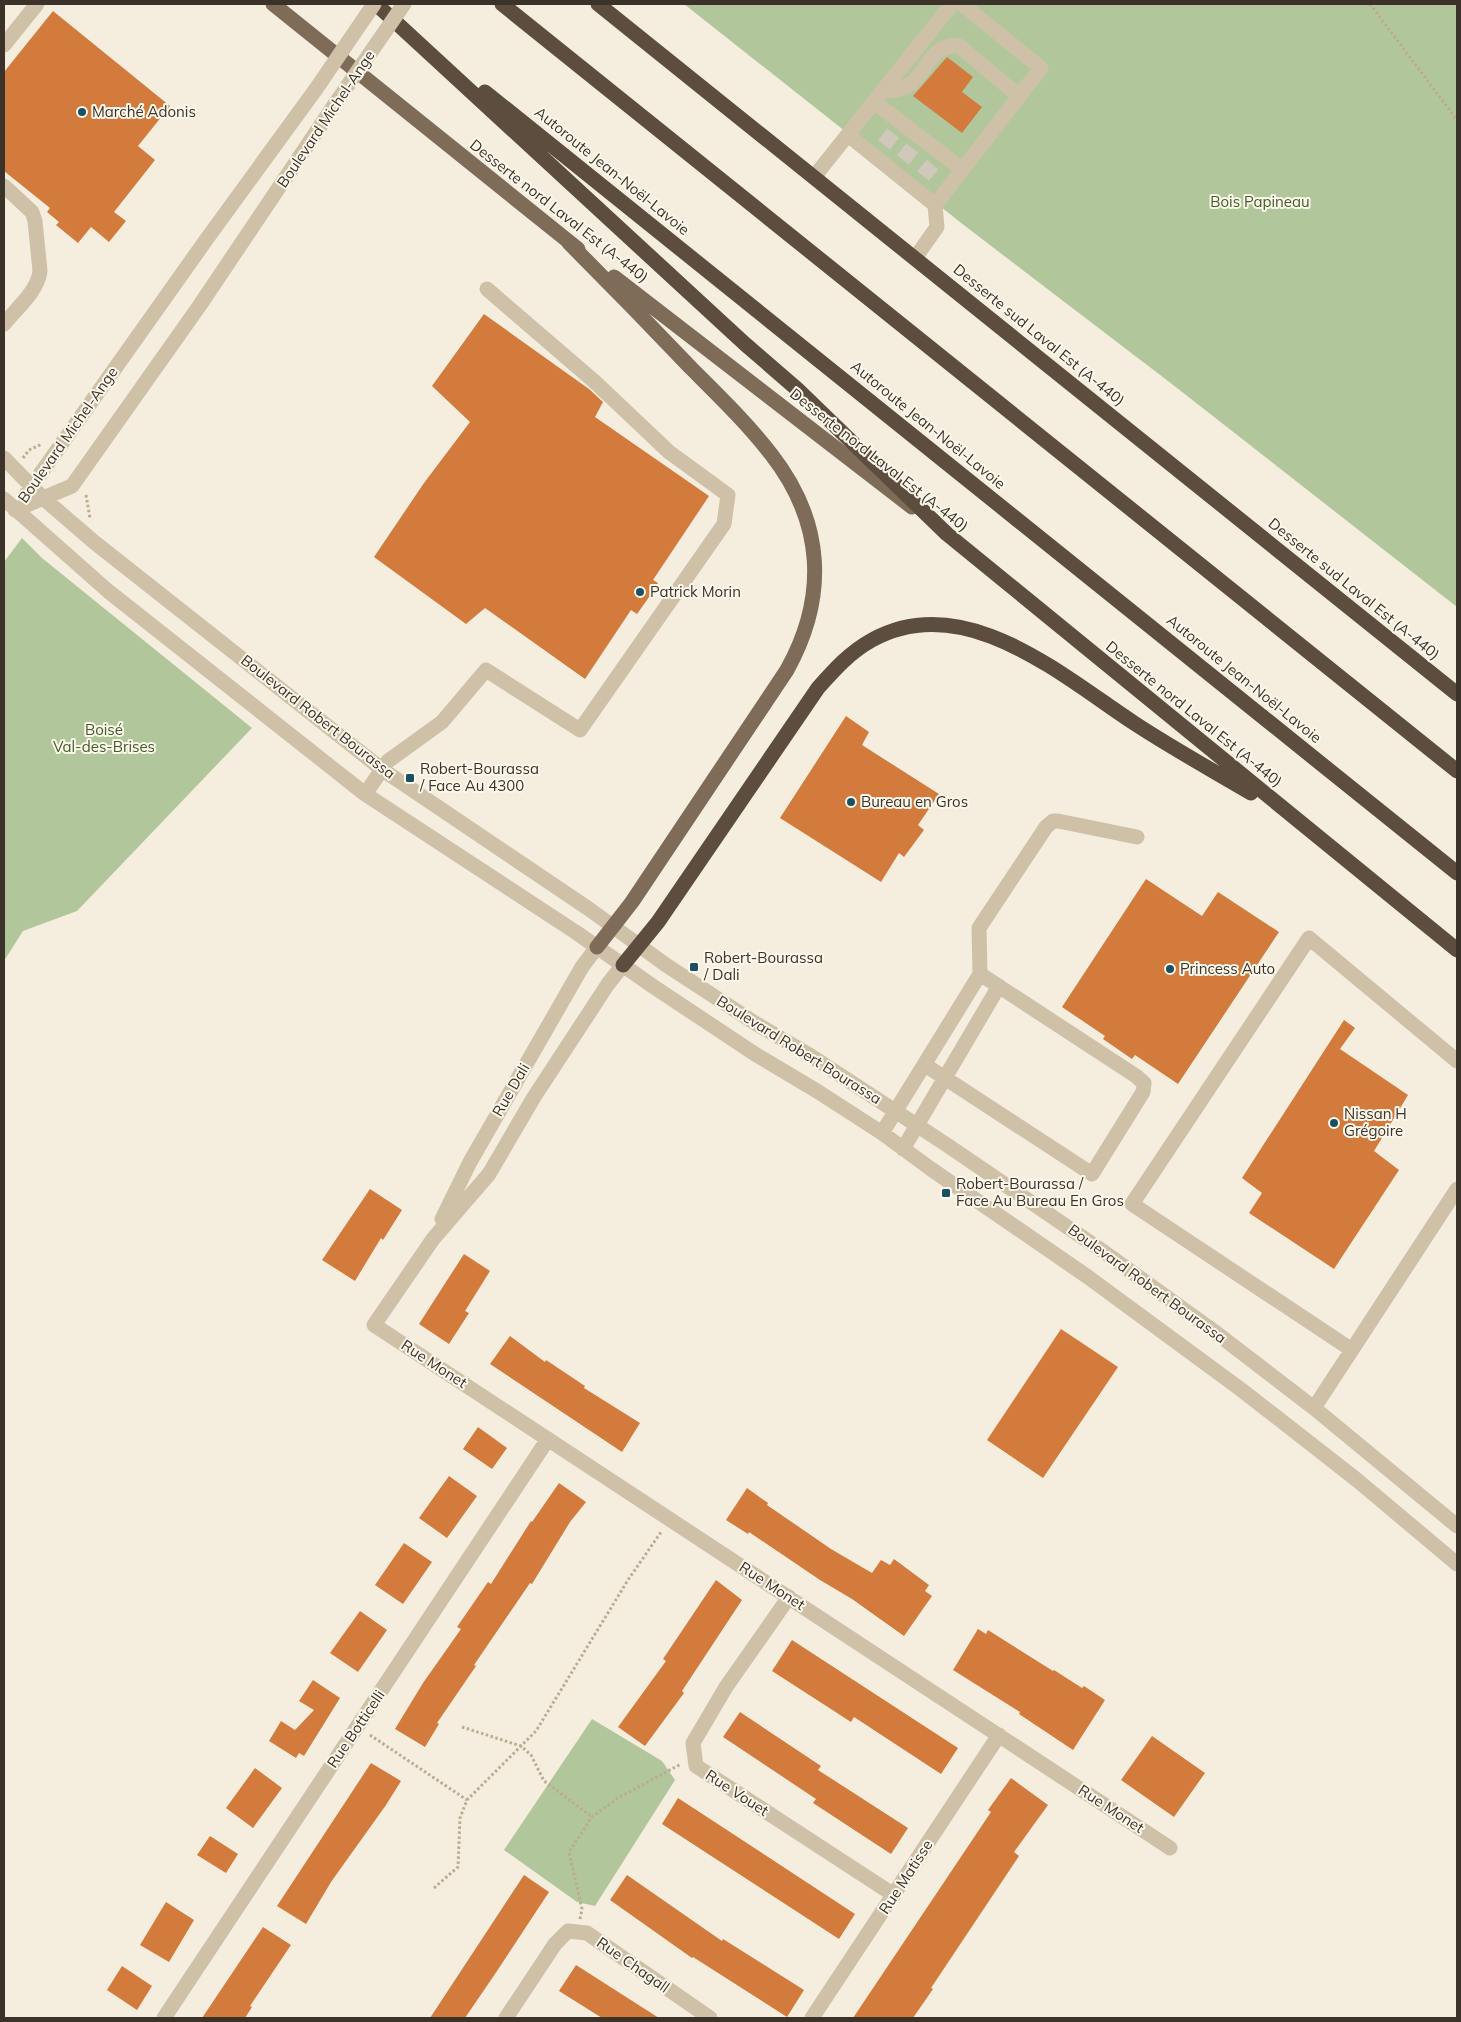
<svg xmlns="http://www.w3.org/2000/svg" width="1461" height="2022" viewBox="0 0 1461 2022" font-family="Mulish,sans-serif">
<rect width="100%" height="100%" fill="#f5eede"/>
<path fill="#b1c79b" d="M684 4H1457V607L1168 381 965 226Z
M22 538 42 558 252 728 77 911 23 931 4 961V562Z
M592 1719 662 1761 675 1780 595 1906 577 1902 504 1850Z"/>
<path fill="#d37b3d" d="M53 11 170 106 138 146 155 160 114 212 126 221 109 242 91 227 78 243 56 225 59 222 47 212 50 208 4 171V72Z
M947 57 973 77 962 92 982 107 962 133 913 96Z
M484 314 589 389 603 402 595 417 709 496 653 580 658 583 647 600 637 614 631 610 585 679 485 608 466 624 374 557 424 483 470 422 432 386Z
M846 716 869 732 862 745 939 794 918 825 924 830 904 857 899 853 881 882 780 818Z
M1146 879 1202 916 1218 892 1279 932 1178 1084 1135 1055 1132 1059 1103 1039 1105 1036 1062 1007Z
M1344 1020 1355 1028 1340 1049 1408 1095 1374 1151 1399 1170 1334 1269 1249 1213 1262 1193 1242 1178Z
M370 1189 402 1210 383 1240 381 1238 355 1281 322 1260Z
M464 1254 490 1271 465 1311 469 1313 449 1344 419 1324Z
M1061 1329 1118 1367 1043 1478 987 1440Z
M510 1336 545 1362 546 1360 585 1386 584 1388 640 1423 622 1452 490 1364Z
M478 1427 507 1448 492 1469 463 1449Z
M449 1476 477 1496 447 1538 419 1518Z
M559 1483 586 1502 570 1522 532 1584 530 1583 474 1665 476 1666 437 1723 439 1724 425 1747 395 1729 423 1683 461 1629 457 1627 488 1582 491 1584 531 1521 532 1522Z
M747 1488 768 1503 767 1505 831 1549 872 1573 881 1560 890 1565 894 1559 929 1585 925 1591 932 1596 904 1636 852 1599 820 1580 749 1532 748 1534 726 1520Z
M404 1543 432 1562 403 1604 375 1585Z
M716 1580 742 1600 682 1691 684 1693 645 1746 618 1727 666 1661 663 1659Z
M360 1611 387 1630 358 1672 330 1653Z
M978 1629 986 1634 988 1630 1053 1671 1054 1670 1082 1688 1084 1686 1105 1700 1073 1750 1019 1714 1020 1712 953 1670Z
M792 1640 958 1748 941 1774 854 1717 851 1722 772 1671Z
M313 1680 340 1698 304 1756 299 1753 296 1758 269 1741 281 1721 295 1730 314 1710 299 1701Z
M740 1712 821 1766 818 1770 908 1828 891 1854 813 1803 816 1799 723 1737Z
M1152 1736 1205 1773 1174 1817 1121 1780Z
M371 1763 401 1781 386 1805 331 1882 306 1924 277 1906Z
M255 1768 282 1788 253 1828 226 1808Z
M1011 1778 1048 1805 1014 1852 1019 1856 931 1988 933 1989 913 2018H853L991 1812 988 1810Z
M678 1798 855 1914 839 1939 662 1824Z
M210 1836 238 1854 226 1873 197 1855Z
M524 1875 549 1892 497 1971 465 2018H430Z
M627 1875 722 1941 723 1939 804 1990 787 2017 693 1957 692 1958 610 1900Z
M166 1902 194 1920 169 1962 140 1945Z
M263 1927 291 1945 250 2006 252 2007 245 2018H202Z
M576 1965 659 2018H602L559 1991Z
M122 1966 152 1986 137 2010 107 1990Z"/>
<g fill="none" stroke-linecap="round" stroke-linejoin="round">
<path stroke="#d0c8ba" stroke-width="15" stroke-dasharray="15 8" stroke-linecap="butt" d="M884 145 894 132
M903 160 913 147
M923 176 934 163"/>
<path stroke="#bbab91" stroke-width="3" stroke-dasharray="2.5 2.5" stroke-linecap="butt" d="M1370 4 1457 120
M23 458 29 450 42 444
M86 495 90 518
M462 1727 521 1746 531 1755 544 1781 592 1817
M370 1735 467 1800
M434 1888 458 1867 460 1818 467 1800 536 1731 628 1580 661 1532
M580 1919 582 1909 569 1852 592 1817 618 1798 681 1764"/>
<path stroke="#cfc1a8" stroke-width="15" d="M4 45 37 4
M882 92C892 90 904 90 912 83 928 69 934 42 959 46L1019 96
M874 102 962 169
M848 135 935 205
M814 177 952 4
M4 186 32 212 35 221 40 271C38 291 16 309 4 324
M915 258 937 227 935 205 1041 68 962 4
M4 458 43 498 94 542 383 770 589 909 666 965 755 1023 811 1056 947 1145 1104 1252 1215 1332 1314 1408 1457 1526
M26 494 206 240 316 89
M4 499 108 591 365 794 577 933 654 987 755 1054 817 1091 882 1133 931 1169 1088 1277 1243 1391 1357 1480 1457 1564
M15 510 72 486 200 305 335 104
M365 794 388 761 442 722 486 670 580 730 724 524 728 495 669 452 595 382 487 289
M623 965 608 984 534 1097 489 1174 433 1239 374 1325 1170 1848
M925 1065 1092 1174 1143 1092 1144 1083 1136 1076 980 974
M882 1133 980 974 979 928 1046 827 1053 821H1058L1137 837
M903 1149 999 986
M442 1219 470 1162 582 967 597 947
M1352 1350 1132 1204 1309 938 1457 1061
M1314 1408 1457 1189
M789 1597 726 1687 693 1743 696 1766 894 1895
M164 2018 548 1439
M506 2018 555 1944 568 1931 587 1933 710 2018
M812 2018 999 1735"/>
<path stroke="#7f6c58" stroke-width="15" d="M273 4 578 249
M569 243C610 284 651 326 691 368 719 396 747 423 771 454 824 522 828 596 787 670L632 902 597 947
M614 277 912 507"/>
<path stroke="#5d4d3f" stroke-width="15" d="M376 4 745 344 797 389 947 534 1457 950
M502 4 1457 771
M598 4 1457 694
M485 92 1457 873
M623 965 658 922 818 688C834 670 850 652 872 640 964 589 1061 675 1134 723 1172 748 1212 770 1251 793"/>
<path stroke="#cfc1a8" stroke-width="15" d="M316 89 374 4
M335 104 404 4"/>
</g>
<g fill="#195162" stroke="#fcf7eb" stroke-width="2">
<circle cx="82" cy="112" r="5"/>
<circle cx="640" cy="592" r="5"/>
<rect x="405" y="773" width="10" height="10" rx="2.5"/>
<circle cx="851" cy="802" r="5"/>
<rect x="689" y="962" width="10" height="10" rx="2.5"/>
<circle cx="1170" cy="969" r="5"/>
<circle cx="1334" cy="1123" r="5"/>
<rect x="941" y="1188" width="10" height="10" rx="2.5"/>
</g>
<g text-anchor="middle" stroke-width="4" stroke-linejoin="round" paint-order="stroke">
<g font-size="15" fill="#3b3229" stroke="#fcf7eb" text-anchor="start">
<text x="92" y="117">Marché Adonis</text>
<text x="650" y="597">Patrick Morin</text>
<text x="420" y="774">Robert-Bourassa<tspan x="420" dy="17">/ Face Au 4300</tspan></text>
<text x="861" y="807">Bureau en Gros</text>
<text x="704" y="963">Robert-Bourassa<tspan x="704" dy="17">/ Dali</tspan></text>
<text x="1180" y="974">Princess Auto</text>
<text x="1344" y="1119">Nissan H<tspan x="1344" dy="17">Grégoire</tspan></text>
<text x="956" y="1189">Robert-Bourassa /<tspan x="956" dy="17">Face Au Bureau En Gros</tspan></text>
</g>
<g font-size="15" fill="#3b3229" stroke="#fcf7eb">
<text transform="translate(326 119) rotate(-56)" y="5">Boulevard Michel-Ange</text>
<text transform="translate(612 171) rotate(39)" y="5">Autoroute Jean-Noël-Lavoie</text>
<text transform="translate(559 211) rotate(38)" y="5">Desserte nord Laval Est (A-440)</text>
<text transform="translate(1039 335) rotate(39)" y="5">Desserte sud Laval Est (A-440)</text>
<text transform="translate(928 425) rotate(39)" y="5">Autoroute Jean-Noël-Lavoie</text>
<text transform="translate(68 435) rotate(-55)" y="5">Boulevard Michel-Ange</text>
<text transform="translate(879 460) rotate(38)" y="5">Desserte nord Laval Est (A-440)</text>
<text transform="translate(1354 589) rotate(39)" y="5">Desserte sud Laval Est (A-440)</text>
<text transform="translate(1244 679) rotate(39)" y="5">Autoroute Jean-Noël-Lavoie</text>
<text transform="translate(1194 714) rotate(39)" y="5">Desserte nord Laval Est (A-440)</text>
<text transform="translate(318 717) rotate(38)" y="5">Boulevard Robert Bourassa</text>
<text transform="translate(799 1050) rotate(32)" y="5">Boulevard Robert Bourassa</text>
<text transform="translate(511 1090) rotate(-60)" y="5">Rue Dali</text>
<text transform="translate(1147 1284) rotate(36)" y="5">Boulevard Robert Bourassa</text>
<text transform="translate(434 1364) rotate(33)" y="5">Rue Monet</text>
<text transform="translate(772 1586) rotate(33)" y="5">Rue Monet</text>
<text transform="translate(356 1729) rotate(-56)" y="5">Rue Botticelli</text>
<text transform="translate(737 1793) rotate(33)" y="5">Rue Vouet</text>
<text transform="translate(1111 1809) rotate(33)" y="5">Rue Monet</text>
<text transform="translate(906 1877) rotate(-57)" y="5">Rue Matisse</text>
<text transform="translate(633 1965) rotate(35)" y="5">Rue Chagall</text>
</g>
<g font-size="15" fill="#415d29" stroke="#fcf7eb">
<text x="1260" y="207">Bois Papineau</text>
<text x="104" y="735">Boisé<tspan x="104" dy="17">Val-des-Brises</tspan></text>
</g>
</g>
<rect width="1461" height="2022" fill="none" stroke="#3b3229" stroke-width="10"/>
</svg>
